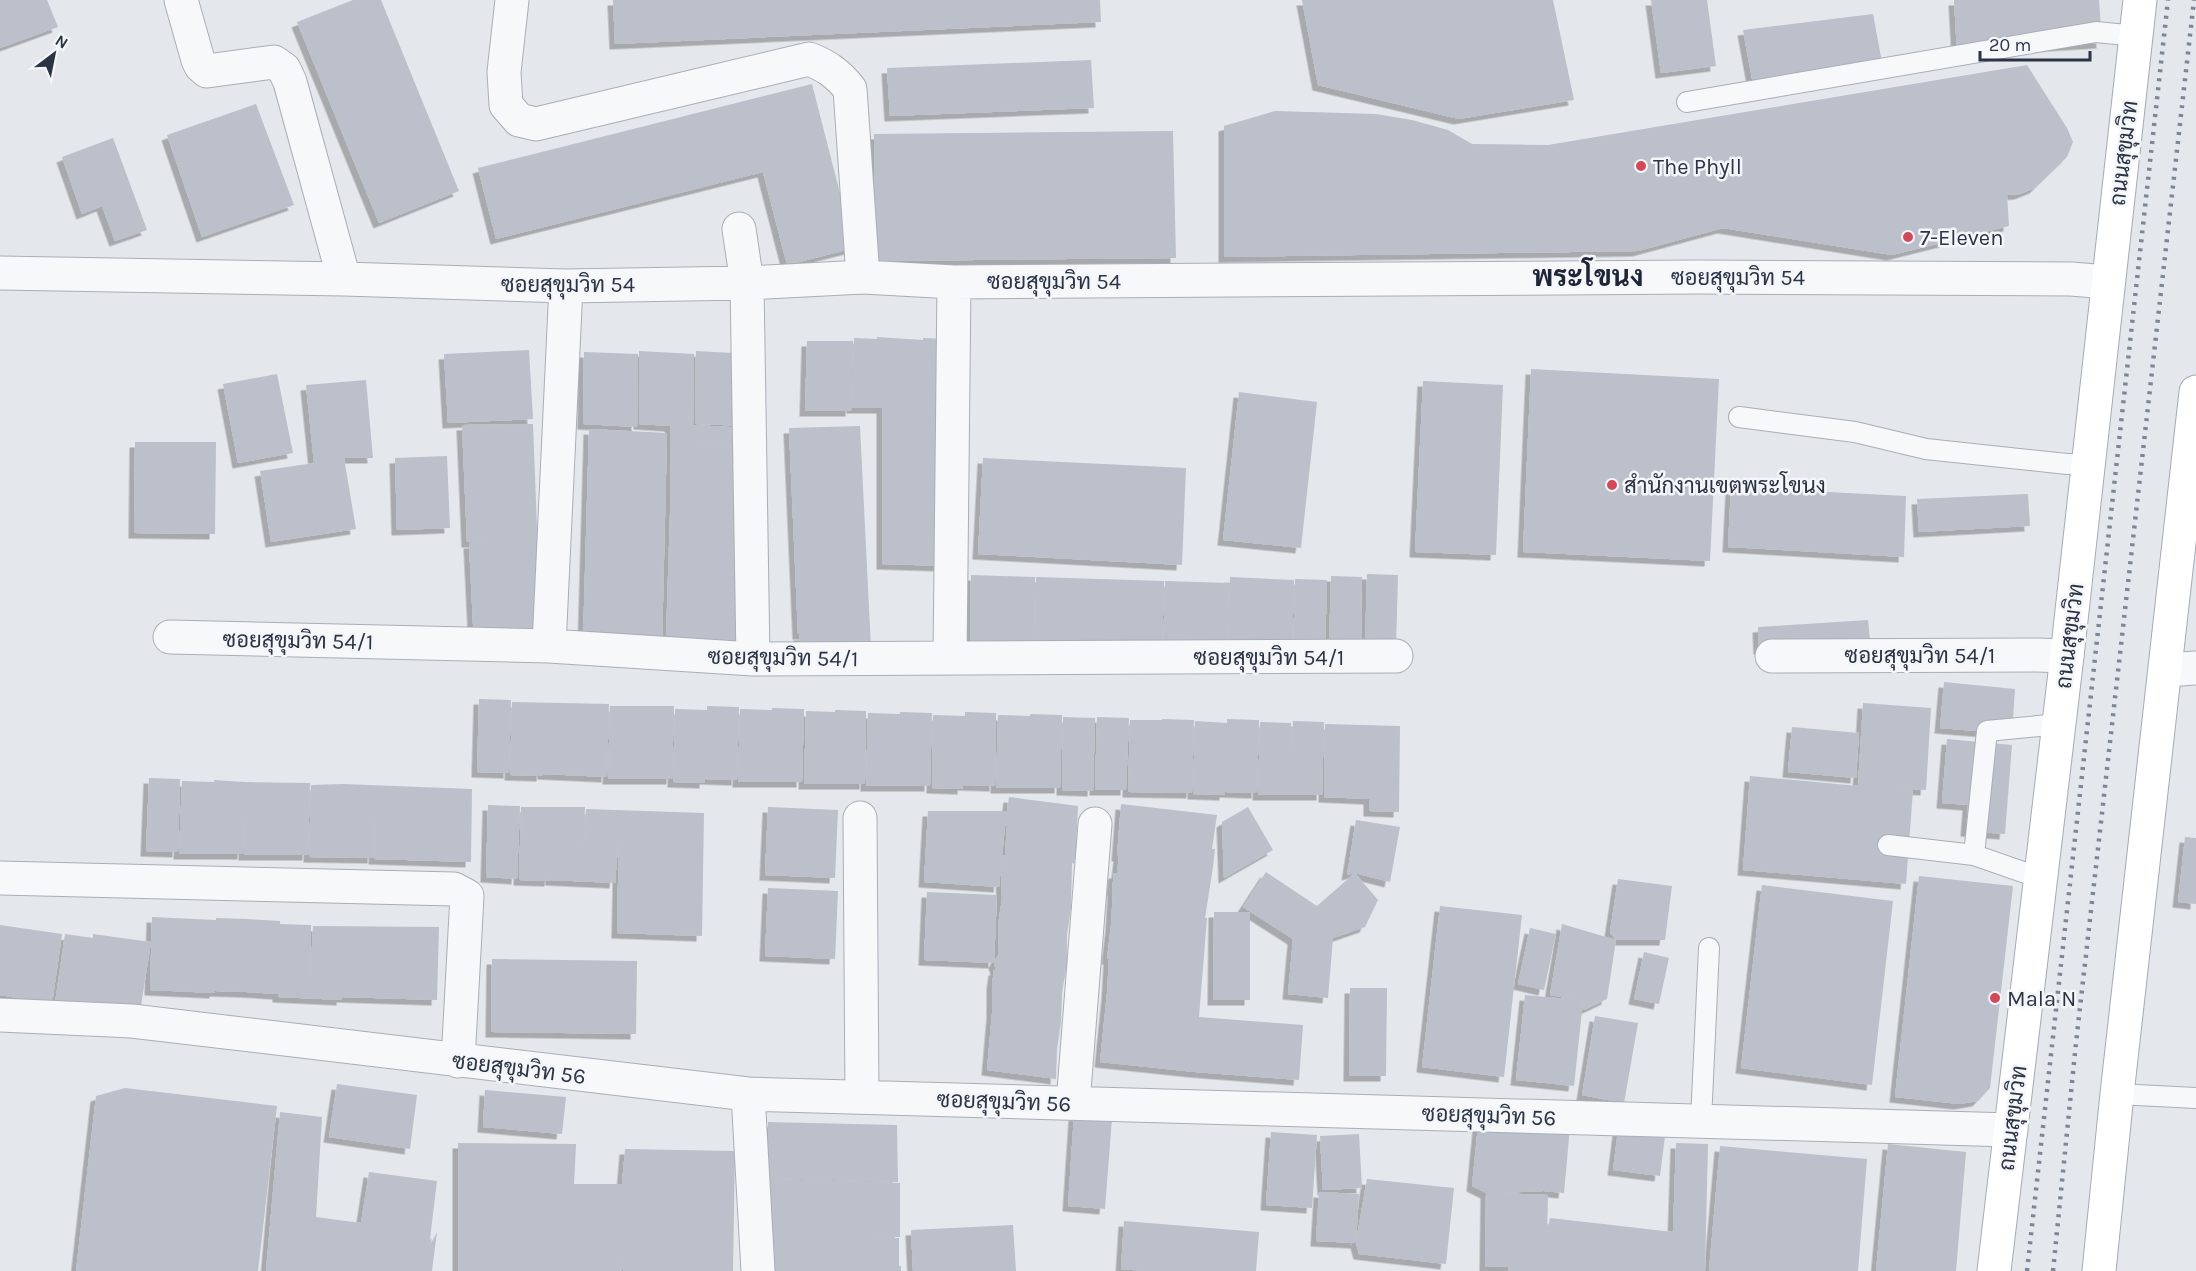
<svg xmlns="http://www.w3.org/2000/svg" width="2196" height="1271" viewBox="0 0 2196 1271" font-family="Karla,Sarabun,sans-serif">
<defs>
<filter id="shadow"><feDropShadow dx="-5.5" dy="5.5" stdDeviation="0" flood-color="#0004"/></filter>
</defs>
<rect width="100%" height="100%" fill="#e4e7ec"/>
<path fill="#bbc0ca" filter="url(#shadow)" d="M0 0H47L58 27 0 48Z
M353 0H381L459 191 379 223 297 22Z
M613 0H1100L1101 22 615 44Z
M1302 0H1553L1574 100 1459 119 1318 85Z
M1651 0H1707L1716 66 1661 73Z
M1954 0H2099L2102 43 1957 52Z
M1873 14 1884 73 1755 95 1743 30Z
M1091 60 1094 108 890 116 887 68Z
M2027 65 2067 128 2073 142 2067 157 2035 188 2020 194 2007 195 2009 226 1892 255 1723 228 1638 251 1224 257V126L1275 111 1376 114 1412 120 1448 130 1472 144 1548 145Z
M812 84 854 248 787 265 763 172 496 239 478 168Z
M256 104 294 205 202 237 167 135Z
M1173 131 1176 258 875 261 874 134Z
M113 138 147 230 115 241 102 206 82 214 62 157Z
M877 337 923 340V338L946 339 945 566 882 564V408H852L854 338 877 339Z
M807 341H853L851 411H805Z
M529 350 533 419 448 423 444 354Z
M639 351 694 354 693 425 748 428 747 446 675 443 749 447 745 642 666 638 670 514V426L639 424Z
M696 351 751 354 749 426 695 424Z
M584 352 638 354 637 427 583 424Z
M1531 369 1719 379 1710 561 1523 552Z
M277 374 293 453 238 463 223 384Z
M366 380 373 458H344L356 529 271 542 260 471 314 463 306 385Z
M1423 381 1503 385 1496 555 1415 552Z
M1239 392 1317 402 1301 548 1223 540Z
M533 424 537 527 546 631 474 645 469 543 498 542H467L462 425Z
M860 426 871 648 800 649 799 635 816 634H798L789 428Z
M589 429 667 433 662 646 583 641Z
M135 442H216L215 534 134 533Z
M447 456 450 528 397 530 395 458Z
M983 458 1186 468 1182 565 978 554Z
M1731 487 1906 496 1904 557 1728 547Z
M2028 494 2030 526 1919 532 1917 499Z
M1367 574 1398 575 1396 648 1365 647Z
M971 575 1035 577 1034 650 970 648Z
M1331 576 1362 577 1361 650 1329 649Z
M1036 577 1164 581 1162 654 1035 649Z
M1230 577 1294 580 1292 652 1228 650Z
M1295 579 1327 580 1325 652H1293Z
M1165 581 1229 583 1227 656 1163 653Z
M1868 620 1870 641 1759 649 1758 627Z
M1944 682 2015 689 2012 734 1940 728Z
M479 699 511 700 509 773 477 772Z
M512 702 609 704 607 777 543 774V762L542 776 510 775Z
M1863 703 1931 708 1926 790 1891 788 1913 790 1906 884 1743 870 1750 776 1858 786Z
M610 706H674L672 779H608Z
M707 706 739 707 737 780 705 779V783L673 782 675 709 707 710Z
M772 708 804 709 802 782H738L740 709 772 710V718Z
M835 710 866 711 865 784H804L806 711 835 712Z
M900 712 932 713 930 786H866L868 713 900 714Z
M965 712 996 713 995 786 963 785V789L932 788 933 715 965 716Z
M1030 714 1062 715 1060 788H996L998 715 1030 716Z
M1063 717 1095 718 1093 791 1062 790Z
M1097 717 1129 718 1126 790H1095Z
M1162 719 1194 720 1192 793 1128 792 1130 720H1162Z
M1227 719 1259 720 1257 793 1225 792V795L1193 794 1195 721 1227 723Z
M1293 721 1324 722 1322 795H1258L1260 722 1291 723 1292 758Z
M1325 724 1400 726 1399 812 1369 811V799L1324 797Z
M1792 727 1859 733 1856 778 1788 772Z
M1947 739 2012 745 2005 834 1966 831 1968 805 1942 803Z
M149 778 180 779 178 852 146 851Z
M214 780 245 782 310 783 308 855H244L245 802 243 854H179L182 781 214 782Z
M343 784 472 789 471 862 374 859 376 806 373 858 309 857 311 785Z
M1009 797 1078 806 1076 849 1074 864 1072 863 1071 907 1067 935V964L1062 993 1061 1022 1057 1050 1056 1079 987 1070 992 1013V984L994 970H996L994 963 998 955V926L1002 898 1001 869 1003 855H1005L1007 826H1005L999 887 924 882 928 811H1007Z
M1121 804 1217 815 1212 849H1215L1213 867 1205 918H1207L1199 1017 1303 1025 1299 1080 1195 1072 1100 1062 1107 993 1109 959H1107L1111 925 1113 890H1112L1114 873H1117L1119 856H1117Z
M488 805 520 806 517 879 486 877Z
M521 807H585L583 860 586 809 704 813 702 936 617 933 619 834 615 883 551 880V872L550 881 519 880Z
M768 807 838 810 835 878 765 875Z
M1248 807 1273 850 1224 878 1222 822Z
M1356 820 1400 827 1390 882 1355 873 1347 875Z
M2185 837 2196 838V904L2178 902Z
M1266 872 1317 906 1355 873 1378 900 1365 927 1333 938 1328 998 1288 994 1293 939 1243 907Z
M1919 876 2013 886 1990 1088 1978 1101 1959 1104 1895 1097Z
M1618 879 1672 886 1665 940H1616L1610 932Z
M1762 885 1893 901 1872 1085 1741 1068Z
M768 888 838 891 835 959 765 956Z
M927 892 997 895 994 963 924 960Z
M1440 906 1522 915 1504 1077 1422 1067Z
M1214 912H1250V1000H1213Z
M152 917 216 920V918L247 919 280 921V924L311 925 310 987 313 926 439 927 437 1000 342 997V1000L278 997V994L246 992 215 991V993L150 990Z
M1562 924 1616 940 1607 999 1584 1010 1583 1001 1574 1086 1516 1080 1525 995 1577 1000 1550 995Z
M0 925 62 934 52 1004 0 995Z
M1530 928 1556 934 1544 990 1518 984Z
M65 934 93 938V934L151 942 140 1012 55 1003Z
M1644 952 1669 958 1659 1004 1634 999Z
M492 959 637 961 636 1034 491 1032Z
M1350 988H1387L1386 1076H1349Z
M1595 1016 1638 1023 1624 1103 1582 1095Z
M337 1084 417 1095 410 1149 329 1137Z
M125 1088 277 1106 258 1271H76L96 1096Z
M485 1090 566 1097 562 1134 483 1127Z
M280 1112 322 1117 316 1217 361 1223 369 1172 437 1181 429 1247 437 1232 432 1271H266Z
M1074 1115 1112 1118 1105 1209 1068 1206Z
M768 1122 897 1125 898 1182 768 1178Z
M1478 1126 1570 1127 1564 1193 1544 1191 1496 1193 1548 1195 1547 1234 1550 1218 1673 1232 1676 1143 1708 1144 1705 1271H1508V1267L1485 1266 1486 1193 1472 1186Z
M1618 1130 1665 1136 1660 1176 1613 1170Z
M1271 1132 1317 1135 1312 1208 1266 1205Z
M1359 1134 1362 1188 1323 1190 1320 1136Z
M458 1143 576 1144 574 1184H622L625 1149 735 1151 733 1271H623V1249L622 1271H458Z
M1888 1144 1966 1152 1956 1271H1876Z
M1720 1146 1867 1159 1858 1271H1709Z
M770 1179 900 1183V1237H858L899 1238V1266H901V1271H770Z
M1367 1179 1454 1188 1446 1264 1359 1254 1356 1243 1316 1241 1319 1192 1359 1194 1356 1242Z
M1124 1221 1259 1232 1256 1271H1144L1121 1269Z
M1013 1225 1016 1271H913L911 1230Z"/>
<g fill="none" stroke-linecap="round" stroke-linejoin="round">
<g stroke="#a9aeb7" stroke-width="22">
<path id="lane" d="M1687 102 2096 32 2137 36
M1739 417 1855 432 1926 449 2067 464H2089
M1888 845 1974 855
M2040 878 1974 855 1987 731 2059 724
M2117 1094 2196 1098
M1701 1121 1709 948"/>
</g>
<g stroke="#a9aeb7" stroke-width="35">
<path id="street" d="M181 0 198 60 201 66 207 71 274 62 284 69 290 82 344 279
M512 0 504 72 506 105 519 120 536 124 809 59C827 66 838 74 850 89L863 277
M739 229 747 283 753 659
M0 273 344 279 566 286 747 283 863 277 954 282 1697 277 2071 279 2108 282
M170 637 549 646 753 659 1396 656
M549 646 566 286
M1772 656 2037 655 2067 656
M950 658 954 282
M2166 670 2196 668
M860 818 862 1097
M0 878 454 889 467 896 458 1061
M0 1015 132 1021 748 1094 2011 1130
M748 1094 758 1271
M1073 1103 1095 824"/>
</g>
<g stroke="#a3abb8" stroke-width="35">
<path id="primary" d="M1994 1271 2067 656 2140 0
M2099 1271 2117 1094 2196 392"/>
</g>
<use href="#lane" stroke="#f7f8fa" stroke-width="20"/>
<use href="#street" stroke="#f7f8fa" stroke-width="33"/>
<use href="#primary" stroke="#fff" stroke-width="33"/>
<path stroke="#7d8696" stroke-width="4.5" stroke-dasharray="3 6" stroke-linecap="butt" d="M2027 1271 2168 0
M2053 1271 2076 1043 2194 0"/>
</g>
<g fill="#d1495b" stroke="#f4f6f9" stroke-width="2">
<circle cx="1641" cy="166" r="6"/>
<circle cx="1908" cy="237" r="6"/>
<circle cx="1612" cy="485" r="6"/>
<circle cx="1995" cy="998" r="6"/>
</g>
<g text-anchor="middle" stroke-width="5" stroke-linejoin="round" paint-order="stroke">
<g font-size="22" fill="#2b3445" stroke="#f4f6f9">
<text transform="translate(2123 153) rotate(-83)" y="8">ถนนสุขุมวิท</text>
<text x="1738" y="285">ซอยสุขุมวิท 54</text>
<text x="1054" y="289">ซอยสุขุมวิท 54</text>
<text x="568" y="292">ซอยสุขุมวิท 54</text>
<text transform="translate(2069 636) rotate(-83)" y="8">ถนนสุขุมวิท</text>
<text transform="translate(298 640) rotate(1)" y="8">ซอยสุขุมวิท 54/1</text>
<text x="1920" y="663">ซอยสุขุมวิท 54/1</text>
<text transform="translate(783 657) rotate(1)" y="8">ซอยสุขุมวิท 54/1</text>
<text x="1269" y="665">ซอยสุขุมวิท 54/1</text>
<text transform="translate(519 1068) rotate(7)" y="8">ซอยสุขุมวิท 56</text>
<text transform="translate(1004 1101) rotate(2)" y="8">ซอยสุขุมวิท 56</text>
<text transform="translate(1489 1115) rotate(2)" y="8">ซอยสุขุมวิท 56</text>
<text transform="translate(2012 1118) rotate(-83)" y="8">ถนนสุขุมวิท</text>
</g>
<g font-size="22" fill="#2b3445" stroke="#f4f6f9" text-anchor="start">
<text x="1653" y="174">The Phyll</text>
<text x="1920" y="245">7-Eleven</text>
<text x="1624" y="493">สำนักงานเขตพระโขนง</text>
<text x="2007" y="1006">Mala N</text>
</g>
<g font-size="28" font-weight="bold" fill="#1d2536" stroke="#f4f6f9">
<text x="1588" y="286">พระโขนง</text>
</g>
</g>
<g transform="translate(54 54) rotate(32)" stroke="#f4f6f9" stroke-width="4.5" paint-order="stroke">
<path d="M0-4.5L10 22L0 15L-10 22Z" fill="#2b3445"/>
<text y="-9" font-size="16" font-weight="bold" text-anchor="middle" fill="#2b3445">N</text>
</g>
<path d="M1980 51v9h110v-9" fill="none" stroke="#2b3445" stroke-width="3"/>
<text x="1989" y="51" font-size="18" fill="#2b3445" stroke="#f4f6f9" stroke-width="4.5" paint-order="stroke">20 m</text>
</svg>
